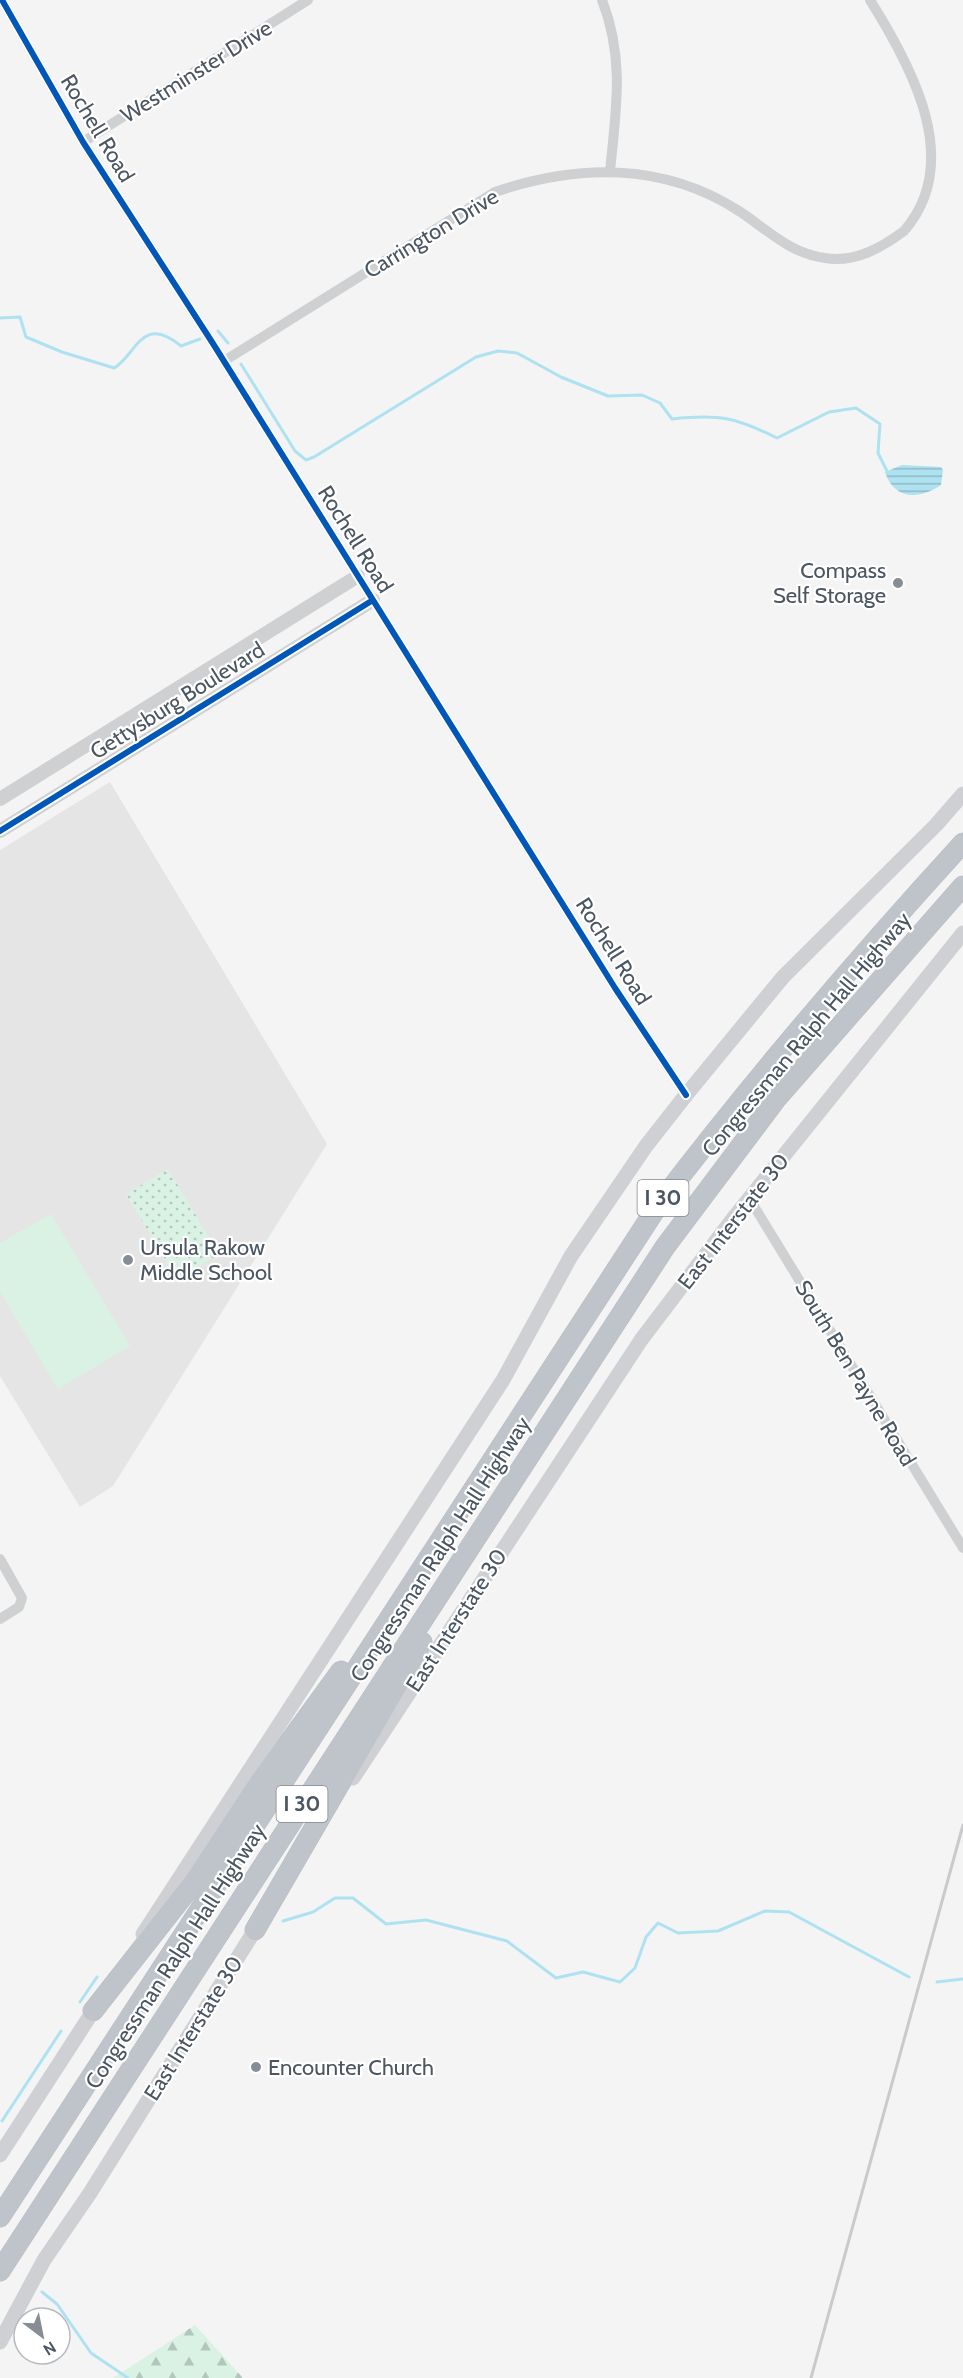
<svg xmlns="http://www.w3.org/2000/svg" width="963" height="2378" viewBox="0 0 963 2378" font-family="Cabin,sans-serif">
<defs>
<pattern id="forest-firs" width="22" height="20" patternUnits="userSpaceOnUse" patternTransform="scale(1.5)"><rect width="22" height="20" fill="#d9f2e3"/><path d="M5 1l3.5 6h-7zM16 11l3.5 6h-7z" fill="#b2c7bb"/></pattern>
<pattern id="park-dots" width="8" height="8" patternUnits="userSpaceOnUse" patternTransform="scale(1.5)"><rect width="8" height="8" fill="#d9f2e3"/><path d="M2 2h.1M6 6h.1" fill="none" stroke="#b2c7bb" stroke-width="1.8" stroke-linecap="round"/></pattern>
<pattern id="water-rules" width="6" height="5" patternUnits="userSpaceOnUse" patternTransform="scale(1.5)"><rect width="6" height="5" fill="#aee2f0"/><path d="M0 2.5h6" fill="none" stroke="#90bac6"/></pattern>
</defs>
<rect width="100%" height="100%" fill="#f4f4f4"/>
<path fill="#e6e5e6" d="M110 782 327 1144 113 1486 80 1507 0 1376V850Z"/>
<path fill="#d9f2e3" d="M51 1214 130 1346 58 1389 0 1292V1243Z"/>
<path fill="url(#forest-firs)" d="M195 2325 243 2378H113Z"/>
<path fill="url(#park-dots)" d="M168 1169 219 1254 177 1280 126 1194Z"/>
<path fill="url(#water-rules)" d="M902 465 941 467 943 470 941 485C919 500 894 500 885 472Z"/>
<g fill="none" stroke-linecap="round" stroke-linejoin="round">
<path stroke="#aee2f0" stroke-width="3" d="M0 318 20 317 26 337 62 352 114 368C136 356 141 313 181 346L200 339
M218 331 228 343
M241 364 295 451 306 460 314 457 476 357 498 351 517 353 561 377 608 396 642 395 660 403 672 419C719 414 735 417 777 438L829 412 856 408 880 424 878 453 888 473
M283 1921 313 1912 335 1898H353L386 1924 426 1920 507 1941 556 1978 583 1972 620 1982 635 1968 646 1937 658 1923 678 1933 718 1931 765 1911 789 1912 909 1977
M937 1982 963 1979
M80 2002 97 1977
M2 2121 61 2031
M42 2292 57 2304 91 2353 128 2378"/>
<g stroke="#b9bec3" stroke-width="21">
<path id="motorway" d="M255 1930 422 1642
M93 2011 195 1881 260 1782 341 1671
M0 2217 659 1204C755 1078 857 959 963 843
M0 2271 665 1247 777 1098 963 886"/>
</g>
<path stroke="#ced0d2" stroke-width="10" d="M2 0 83 142 212 342 615 988 686 1095
M602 0C625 59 616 110 610 171
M83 142 308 0
M224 361 495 192C577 164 663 162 739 211 768 230 789 253 825 258 855 263 881 248 904 231 963 163 914 70 870 0
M749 1198 963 1548
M0 1559 22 1598 19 1607 0 1619"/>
<path stroke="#ced0d2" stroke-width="14" d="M0 799 358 576
M0 831 373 600"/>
<path stroke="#ced0d4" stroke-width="15" d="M353 1778 641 1340 732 1220 963 933
M143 1934 503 1380 571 1256 646 1146 686 1095 783 977 936 825 963 794
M0 2155 99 2002
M0 2342 44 2260 90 2193 260 1922"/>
<use href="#motorway" stroke="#bec4c9" stroke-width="20"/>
<path stroke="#c9cacc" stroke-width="3" d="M811 2378 963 1825"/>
<g stroke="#fff" stroke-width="10">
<path id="cycleway" d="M2 0 83 142 212 342 615 988 686 1095
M0 831 373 600"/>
</g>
<use href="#cycleway" stroke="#0057b8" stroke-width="6"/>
</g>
<g fill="#868d94" stroke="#fff" stroke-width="2">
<circle cx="898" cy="583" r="6"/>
<circle cx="128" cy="1260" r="6"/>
<circle cx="256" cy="2067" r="6"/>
</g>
<g text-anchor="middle" stroke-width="4.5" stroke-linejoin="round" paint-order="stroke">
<g fill="#fff" stroke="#808990" stroke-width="1.5">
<rect x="637.5" y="1180" width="51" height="36" rx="4.5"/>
<rect x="276.5" y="1786" width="51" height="36" rx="4.5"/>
</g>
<g font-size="21" font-weight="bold" fill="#4a5661">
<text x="663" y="1205">I 30</text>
<text x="302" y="1811">I 30</text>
</g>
<g font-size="22" fill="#4a5661" stroke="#fff">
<text transform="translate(196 71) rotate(-32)" y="8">Westminster Drive</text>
<text transform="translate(98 128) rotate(59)" y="8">Rochell Road</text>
<text transform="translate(431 233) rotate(-31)" y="8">Carrington Drive</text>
<text transform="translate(356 539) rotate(58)" y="8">Rochell Road</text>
<text transform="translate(177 700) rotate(-32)" y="8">Gettysburg Boulevard</text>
<text transform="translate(614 951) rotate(58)" y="8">Rochell Road</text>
<text transform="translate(806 1034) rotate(-50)" y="8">Congressman Ralph Hall Highway</text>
<text transform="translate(733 1221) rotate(-52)" y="8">East Interstate 30</text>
<text transform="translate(856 1373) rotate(59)" y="8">South Ben Payne Road</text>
<text transform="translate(440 1549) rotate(-57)" y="8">Congressman Ralph Hall Highway</text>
<text transform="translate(456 1620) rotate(-57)" y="8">East Interstate 30</text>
<text transform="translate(175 1956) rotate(-57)" y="8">Congressman Ralph Hall Highway</text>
<text transform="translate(193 2028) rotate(-58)" y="8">East Interstate 30</text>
</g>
<g font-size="22" fill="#4a5661" stroke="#fff" text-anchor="start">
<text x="886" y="578" text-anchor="end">Compass<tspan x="886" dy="25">Self Storage</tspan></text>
<text x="140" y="1255">Ursula Rakow<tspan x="140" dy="25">Middle School</tspan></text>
<text x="268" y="2075">Encounter Church</text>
</g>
</g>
<g transform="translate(42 2336) rotate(148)"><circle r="28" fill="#ffffff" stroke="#b7bbc0" stroke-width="1.5"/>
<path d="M0-4.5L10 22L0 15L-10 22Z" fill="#868d94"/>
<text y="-9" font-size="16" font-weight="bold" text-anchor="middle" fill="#4a5661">N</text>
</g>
</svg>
